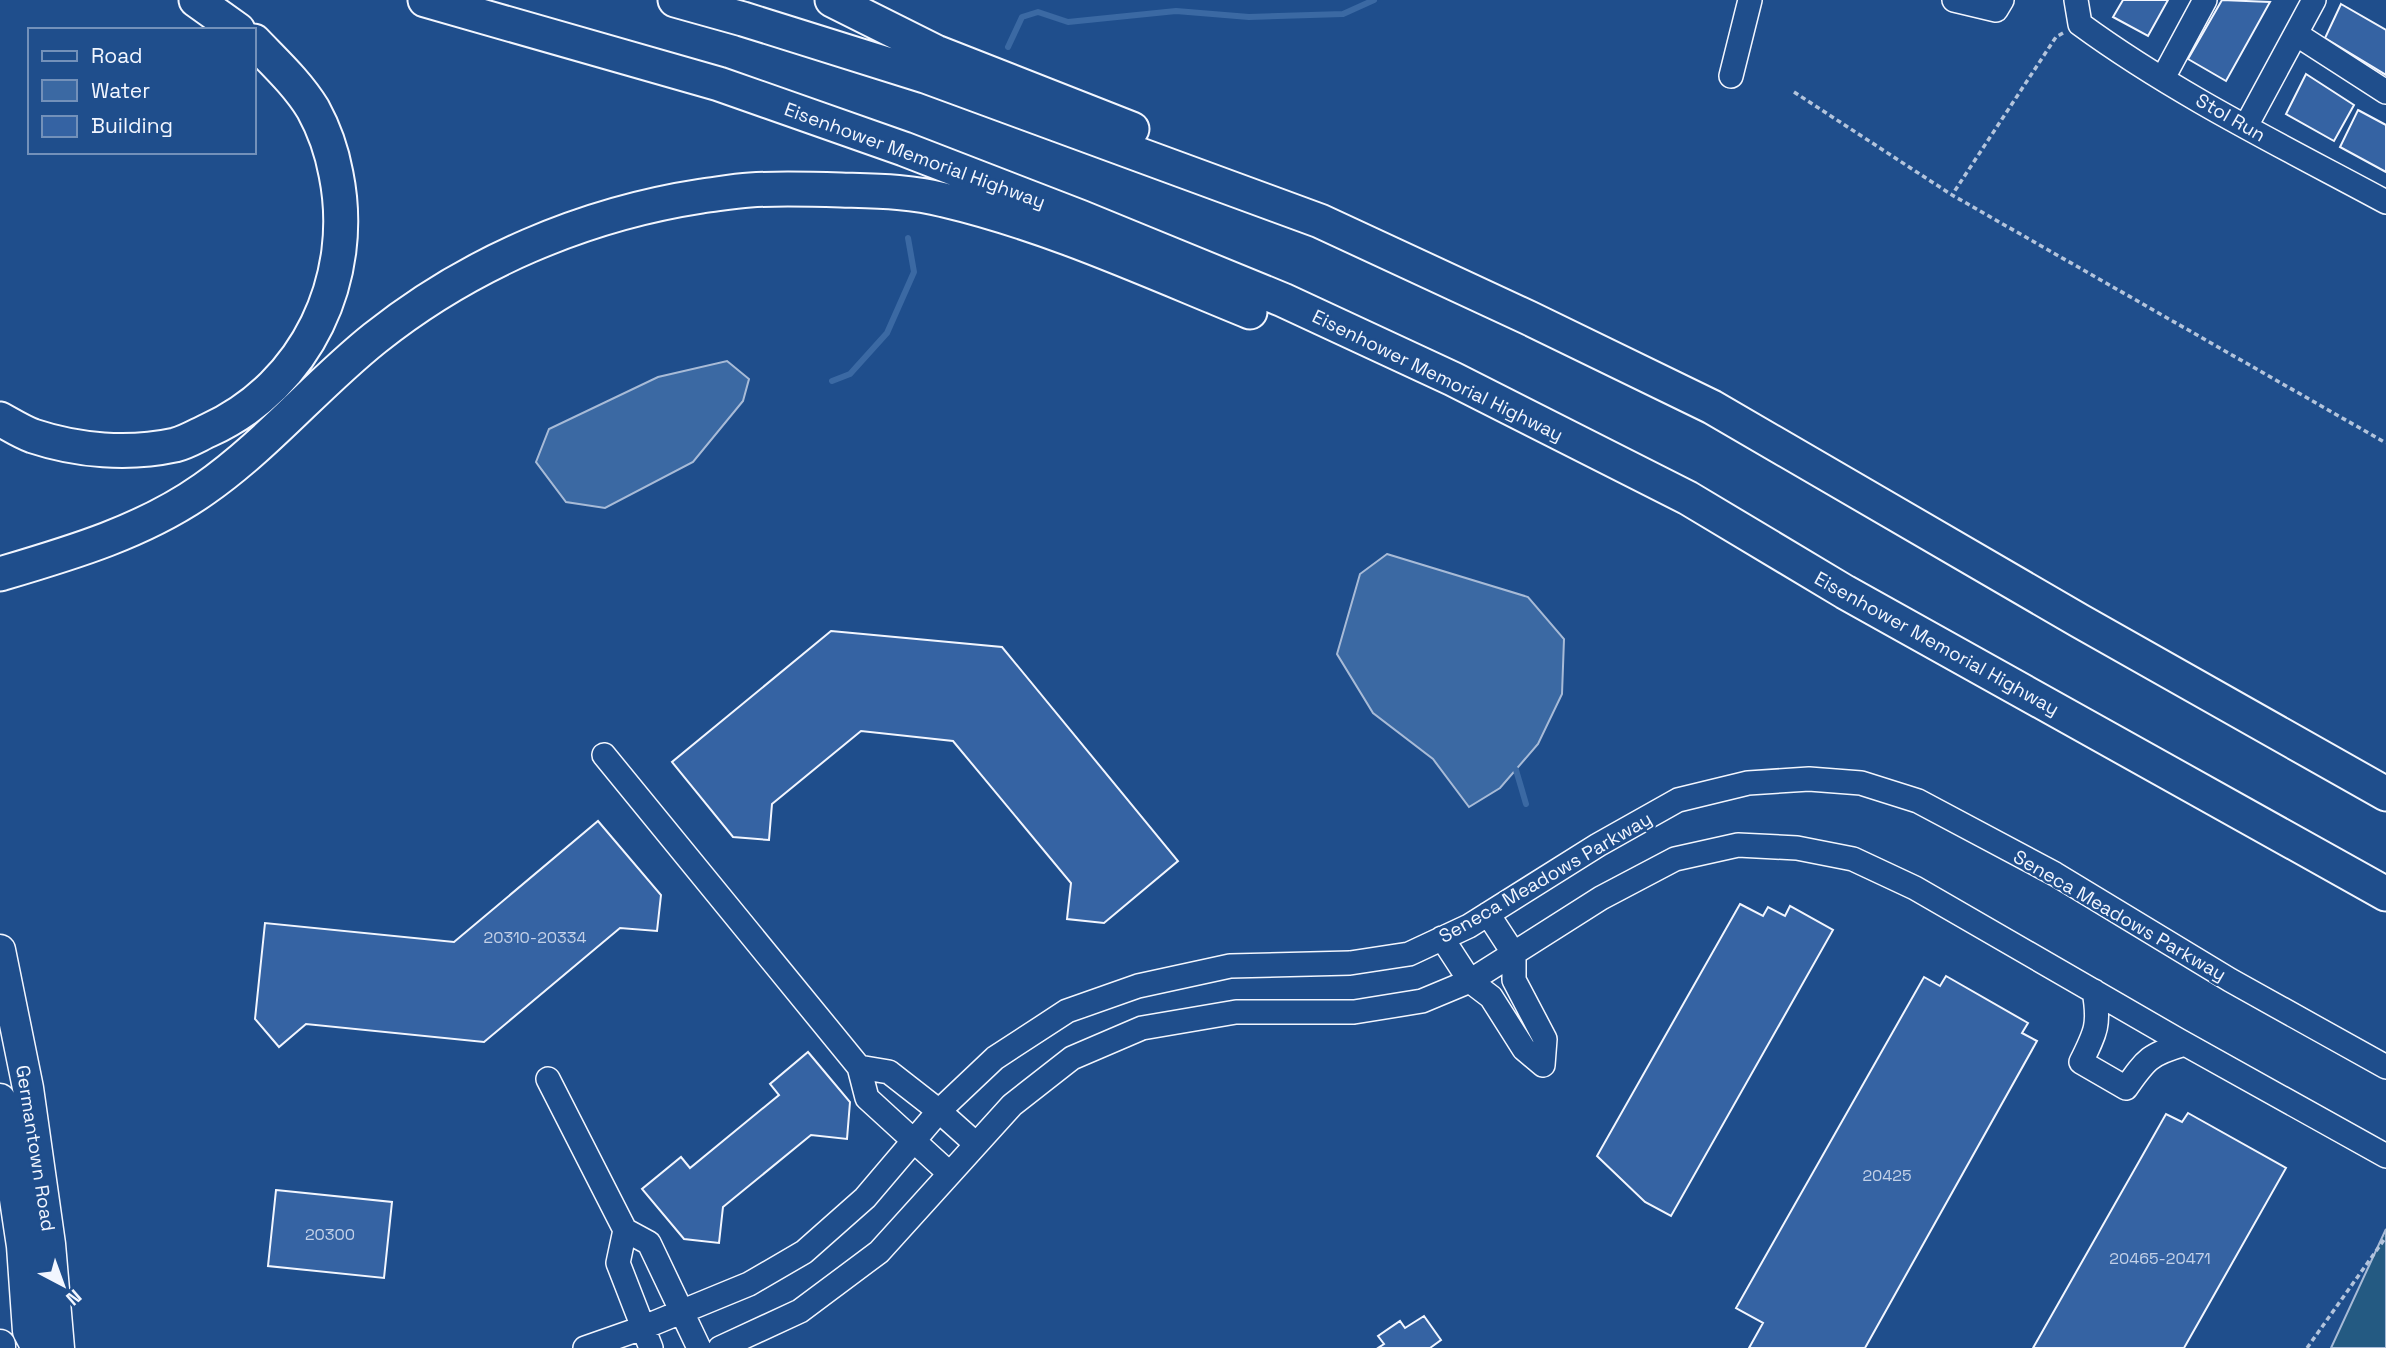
<svg xmlns="http://www.w3.org/2000/svg" width="2386" height="1348" viewBox="0 0 2386 1348" font-family="'Space Grotesk',sans-serif">
<rect width="100%" height="100%" fill="#1f4e8c"/>
<path fill="#245a82" stroke="#a8bbd7" stroke-width="2" d="M2386 1229V1348H2331Z"/>
<path fill="#3b69a3" stroke="#a8bbd7" stroke-width="2" d="M727 361 749 379 743 401 693 462 605 508 566 502 536 462 549 429 658 377Z
M1387 554 1528 597 1564 639 1562 694 1538 744 1500 788 1469 807 1433 759 1373 713 1337 654 1360 574Z"/>
<g fill="none" stroke-linecap="round" stroke-linejoin="round">
<path stroke="#3b69a3" stroke-width="6" d="M1008 47 1022 17 1038 12 1068 22 1176 11 1249 17 1343 14 1374 0
M832 381 850 374 887 333 914 272 908 238
M1516 770 1526 804"/>
</g>
<path fill="#3563a3" stroke="#f2f6ff" stroke-width="2" d="M2123 0H2168L2148 36 2113 17Z
M2222 0 2270 2 2226 81 2188 59Z
M2341 4 2386 30V75L2325 38Z
M2306 74 2354 105 2334 141 2286 114Z
M2358 110 2386 125V172L2340 147Z
M831 631 1002 647 1178 861 1104 923 1067 919 1071 883 953 741 861 731 772 804 769 840 733 837 672 762Z
M598 821 661 895 657 931 620 928 484 1042 306 1024 279 1047 255 1019 265 923 454 942Z
M1740 904 1763 916 1768 907 1785 916 1790 906 1833 930 1671 1216 1645 1202 1597 1156Z
M1946 976 2028 1023 2022 1033 2037 1041 1865 1348H1749L1763 1323 1736 1308 1924 977 1940 986Z
M808 1052 850 1102 847 1139 811 1135 723 1207 719 1243 684 1239 642 1189 681 1157 690 1168 779 1095 770 1084Z
M2188 1113 2286 1168 2184 1348H2033L2166 1114 2182 1122Z
M276 1190 392 1202 384 1278 268 1266Z
M1424 1316 1441 1340 1430 1348H1378L1384 1344 1378 1336 1400 1321 1405 1328Z"/>
<g fill="none" stroke-linecap="round" stroke-linejoin="round">
<g stroke="#f2f6ff" stroke-width="26">
<path id="minor" d="M1954 0 1996 10 2002 0
M2076 0 2080 24C2174 93 2284 147 2386 202
M2296 34 2386 92
M1731 76 1750 0
M2163 78 2205 0
M2246 126 2314 0
M604 755 859 1067 867 1098 949 1173
M1488 914 1514 954V980L1545 1039 1543 1065
M1442 938 1470 981 1491 997 1524 1049 1543 1065
M2094 991C2100 1024 2096 1032 2081 1062L2126 1088C2146 1059 2150 1054 2185 1044
M859 1067 889 1072 939 1111 976 1144
M548 1079 625 1230 649 1243 699 1348
M625 1230 618 1263 651 1348
M585 1348 642 1328 749 1284 804 1252 865 1198 939 1111 995 1058 1067 1011 1138 986 1230 966 1350 963 1409 954 1469 926 1598 845 1678 800 1748 783 1809 779 1861 783 1918 801 2055 874 2230 980 2386 1067
M720 1348 800 1311 879 1252 1012 1105 1072 1058 1142 1028 1236 1012H1354L1422 1001 1470 981 1601 898 1675 859 1738 845 1797 848 1853 859 1915 888 2178 1040 2386 1156"/>
</g>
<g stroke="#f2f6ff" stroke-width="33">
<path id="major" d="M0 950 28 1088 50 1244 59 1348
M0 1099 22 1246 28 1331 37 1348
M0 1345V1348"/>
</g>
<g stroke="#f2f6ff" stroke-width="37">
<path id="highway" d="M196 0 238 30
M425 0 719 84 904 149 1080 217 1283 300 1453 379 1688 498 1845 592 2386 894
M675 0 743 19 925 76 1320 221 1529 318 1712 407 2080 621 2386 794
M832 0 936 52 1132 129
M0 419C11 425 22 432 33 436 78 451 129 455 175 445 187 442 198 435 209 430 307 385 357 278 336 174 332 152 324 129 313 109 297 83 275 63 254 41
M0 574C71 553 143 532 204 489 267 445 316 385 375 338 469 263 584 214 702 196 718 194 734 191 750 190 780 188 811 189 841 190 874 191 911 191 944 200 1050 225 1149 271 1250 312"/>
</g>
<path stroke="#b3c4dc" stroke-width="3.5" stroke-dasharray="5 3.5" stroke-linecap="butt" d="M2063 33 2056 37 1952 195 2386 443
M1794 92 1952 195
M2307 1348 2386 1237"/>
<use href="#minor" stroke="#1f4e8c" stroke-width="23"/>
<use href="#major" stroke="#1f4e8c" stroke-width="30"/>
<use href="#highway" stroke="#1f4e8c" stroke-width="33"/>
</g>
<g text-anchor="middle" stroke-width="5" stroke-linejoin="round" paint-order="stroke">
<g font-size="16" fill="#c3d1e8">
<text x="535" y="943">20310-20334</text>
<text x="1887" y="1181">20425</text>
<text x="330" y="1240">20300</text>
<text x="2160" y="1264">20465-20471</text>
</g>
<g font-size="19" fill="#f2f6ff" stroke="#1f4e8c">
<text transform="translate(2231 117) rotate(30)" y="7">Stol Run</text>
<text transform="translate(915 155) rotate(20)" y="7">Eisenhower Memorial Highway</text>
<text transform="translate(1438 375) rotate(26)" y="7">Eisenhower Memorial Highway</text>
<text transform="translate(1937 643) rotate(29)" y="7">Eisenhower Memorial Highway</text>
<text transform="translate(1545 877) rotate(-30)" y="7">Seneca Meadows Parkway</text>
<text transform="translate(2120 915) rotate(30)" y="7">Seneca Meadows Parkway</text>
<text transform="translate(36 1148) rotate(81)" y="7">Germantown Road</text>
</g>
</g>
<rect x="28" y="28" width="228" height="126" fill="#1f4e8c" stroke="#7391ba" stroke-width="2"/>
<rect x="42" y="51" width="35" height="10" fill="#1f4e8c" stroke="#7391ba" stroke-width="2"/>
<text x="91" y="63" font-size="21" fill="#f2f6ff">Road</text>
<rect x="42" y="80" width="35" height="21" fill="#3b69a3" stroke="#7391ba" stroke-width="2"/>
<text x="91" y="98" font-size="21" fill="#f2f6ff">Water</text>
<rect x="42" y="116" width="35" height="21" fill="#3563a3" stroke="#7391ba" stroke-width="2"/>
<text x="91" y="133" font-size="21" fill="#f2f6ff">Building</text>
<g transform="translate(63 1285) rotate(139)" stroke="#1f4e8c" stroke-width="5" paint-order="stroke">
<path d="M0-5L12 26L0 18L-12 26Z" fill="#f2f6ff"/>
<text y="-10" font-size="19" font-weight="bold" text-anchor="middle" fill="#f2f6ff">N</text>
</g>
</svg>
